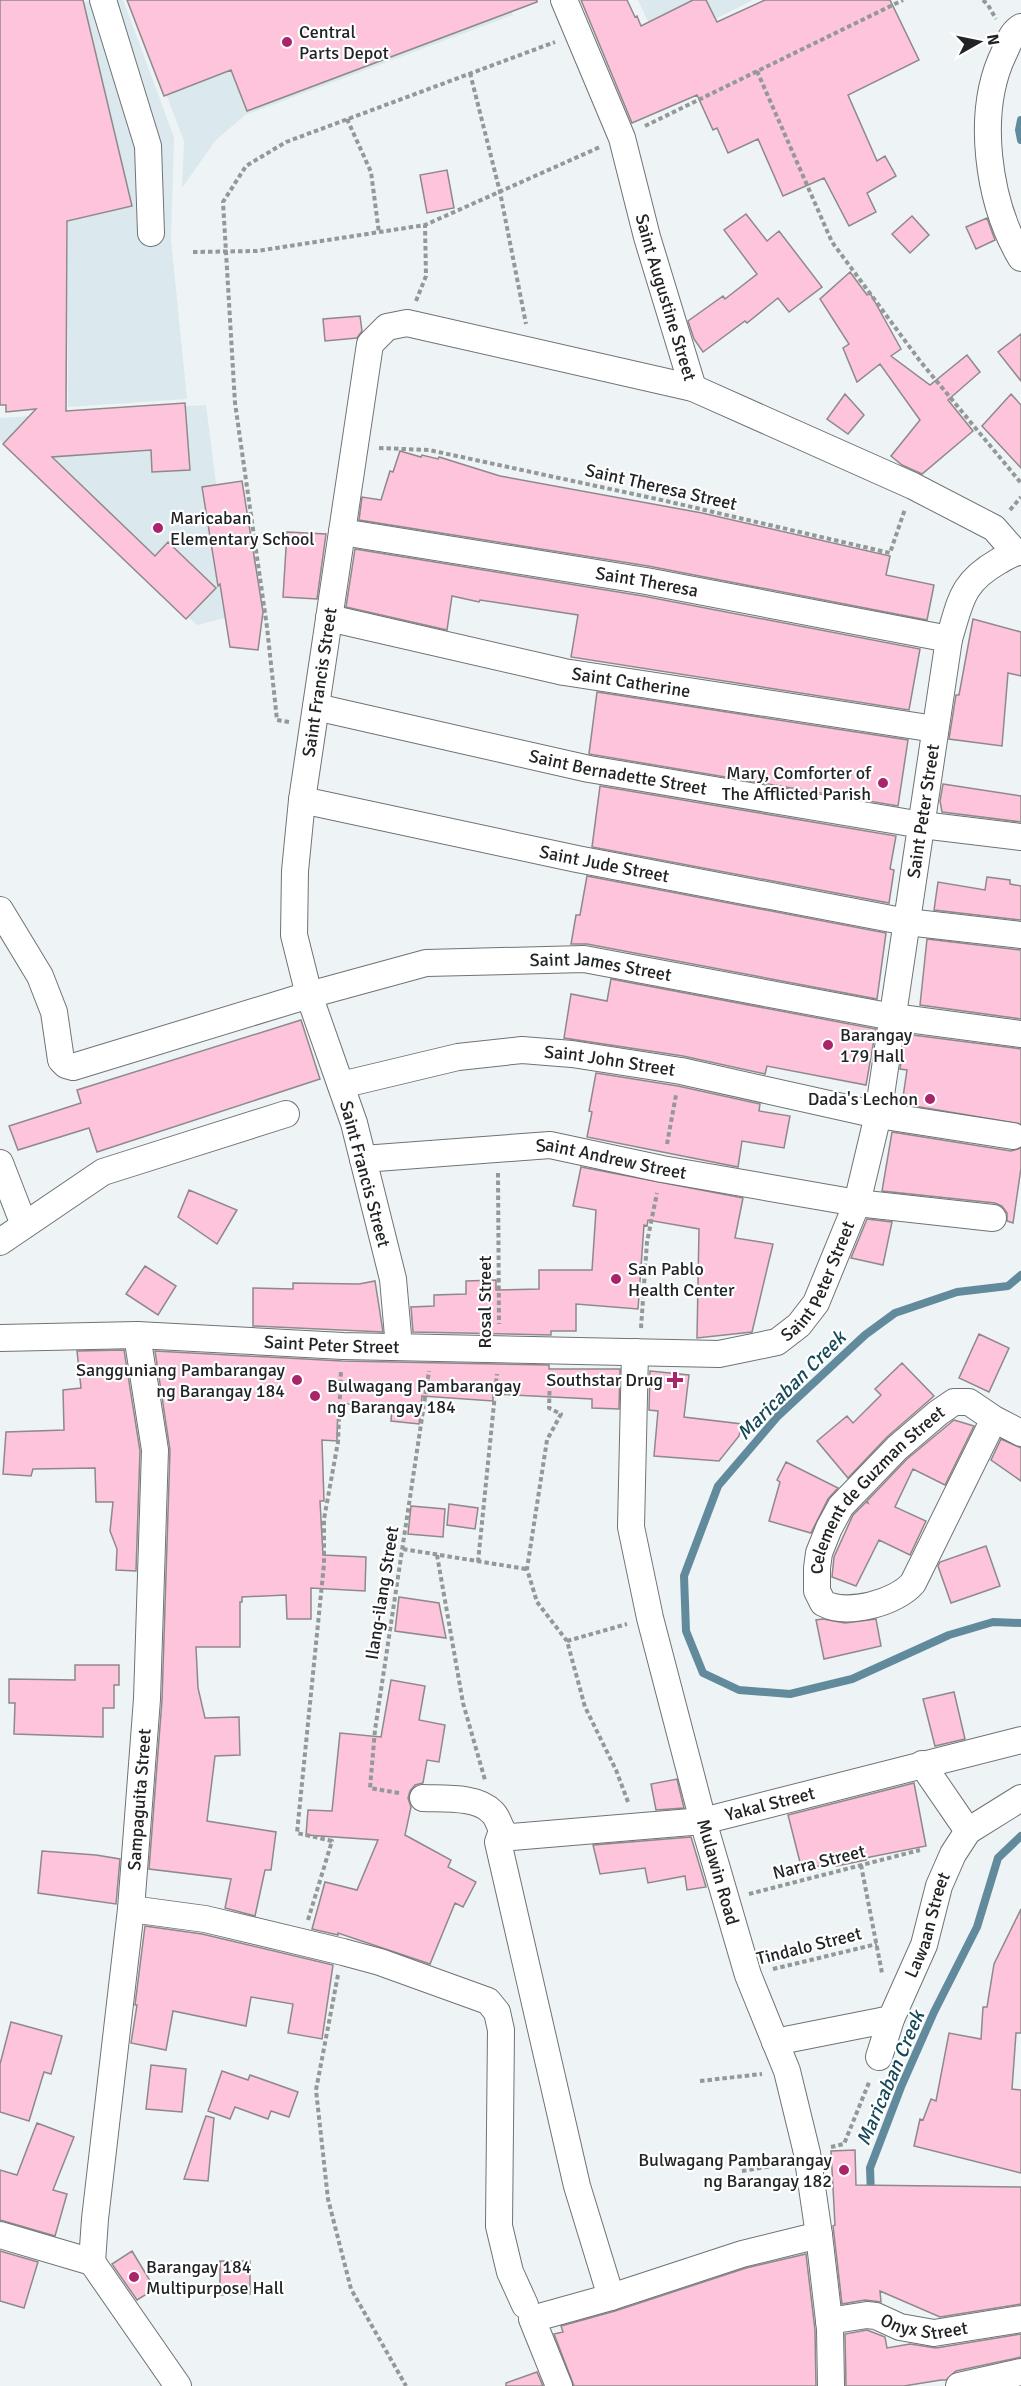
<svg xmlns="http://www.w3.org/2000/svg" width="1021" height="2386" viewBox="0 0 1021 2386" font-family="Signika,sans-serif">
<rect width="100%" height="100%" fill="#eef3f5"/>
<path fill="#dbe8ed" d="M0 0H83L84 3 95 0H123L174 137 171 239 187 399 68 407V222L0 236Z
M130 0H508L513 15 245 115 215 141 182 188 184 141Z
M638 0H753L660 47Z
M206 405 233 616 197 625 0 440V418Z"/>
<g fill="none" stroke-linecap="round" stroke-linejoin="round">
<path stroke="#618b9c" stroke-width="8" d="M1021 120 1019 130 1021 140
M1021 1275 1008 1286 957 1292 895 1313 865 1335 778 1416 718 1486 684 1576 686 1631 703 1673 739 1690 790 1694 852 1679 949 1635 993 1622 1021 1623
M871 2195 870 2168 901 2087 934 2012 977 1927 998 1858 1021 1836"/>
</g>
<path fill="#fdc4db" stroke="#8e898b" stroke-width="1.5" d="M0 0H83L132 206 67 221 66 411 185 403 190 470 152 472 151 450 52 457 155 556 168 542 216 588 186 619 3 444 36 409 6 412V405H0Z
M127 0H537V2L247 111 231 70 164 96Z
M581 0H627L635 17 637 16 641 26 693 0H706L717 22 765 0H890L919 60 848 95 877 161 885 156 896 176 867 193 876 212 849 226 824 178 783 196 758 139 728 153 717 128 713 130 697 95 632 123Z
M447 170 454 208 427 213 420 175Z
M746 214 767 241 779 231 822 287 789 312 778 298 747 323 745 321 703 352 694 339 688 321 723 296 725 299 757 274 724 230Z
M912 216 929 235 910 253 892 234Z
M987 218 995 240 976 249 966 227Z
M850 272 867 295 870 293 901 349 891 356 930 385 967 355 980 372 948 400 973 431 922 474 902 465 891 456 920 420 880 364 857 382 843 348 849 344 820 299Z
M360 316 362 331 357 338 325 341 323 319Z
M1021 334V381L998 352Z
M845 394 864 415 848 434 827 419Z
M1011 394 1021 405V468L982 426Z
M400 451 421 457 422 455 438 459 439 457 500 476 702 513 890 556 886 575 934 585 927 620 648 566 359 520 362 497 381 500 390 471 393 472Z
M242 481 263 612 258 650 230 647 220 584 218 586 202 487Z
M287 532 326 534 317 599 283 597Z
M355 549 643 596 920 649 909 710 571 657 578 615 480 600 479 602 452 596 447 630 346 607Z
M973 619 1021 632V676L1008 673 1002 746 949 739 956 695H959Z
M597 692 908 740 898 806 589 754Z
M943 784 1021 796V822L942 812 940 801Z
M600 786 896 836 890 869 894 870 889 903 592 847Z
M587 876 886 933 877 999 587 944H571L576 915H580Z
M987 877 1010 880V884L1021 886V920L934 910 938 882 985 890Z
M927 939 1021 950V1019L920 1005Z
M611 979 876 1029 866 1085 767 1066 765 1074 683 1056 564 1038 571 994 607 1001Z
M301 1020 320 1079 97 1152 89 1128 18 1150 9 1126 81 1103 77 1090Z
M905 1034 1021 1049V1124L902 1104 907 1070 900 1069Z
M596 1073 678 1086 760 1104 759 1111 790 1116 784 1148 742 1141 738 1167 587 1137 592 1112 589 1111Z
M892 1132 1011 1151 1021 1148V1168L1013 1223 1007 1221V1213L1002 1206 995 1203 882 1191Z
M581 1167 743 1198 735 1238 773 1244 752 1332 697 1338 699 1229 648 1220 647 1226 644 1225 638 1309 576 1304V1331H551V1335L413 1332 411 1307 434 1306V1295L466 1294V1281L496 1280V1290L539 1289V1270H592L596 1210 573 1206Z
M189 1190 237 1210 217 1244 178 1217Z
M867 1219 892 1222 883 1265 851 1258Z
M145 1266 176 1286 158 1315 126 1294Z
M375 1281 383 1332 253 1326V1288L293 1289V1283L359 1284Z
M979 1334 1009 1348 989 1392 959 1378Z
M124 1350 140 1451 136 1571 116 1570 117 1549 110 1531 113 1502H96L95 1468 33 1469 31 1476 3 1474 6 1432 64 1430 63 1390 81 1388 77 1351Z
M155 1351 342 1361 549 1365V1369H620L619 1409 592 1408V1399L493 1394V1401L422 1396 419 1424 391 1421 392 1408 338 1403 337 1441 322 1440 324 1501H320L323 1555 366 1557 365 1591 311 1588V1619H287L286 1595 242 1597V1602H240V1647H196L198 1688 205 1718 239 1717 240 1755 215 1756 207 1821 276 1832 271 1870H265L255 1916 225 1908 231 1879 149 1869 162 1700 170 1450Z
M902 1363 934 1396 887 1437 848 1478 817 1441 847 1416 853 1423 881 1395 875 1389Z
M650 1371 689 1375 684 1417 742 1424 739 1436 719 1461 654 1456 658 1411 649 1410Z
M954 1420 974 1426 945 1485 913 1469 895 1507 926 1521 910 1555 879 1540 856 1586 832 1577 834 1557 853 1515 866 1502 868 1503 867 1501 907 1459Z
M1001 1439 1021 1448V1481L991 1460Z
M786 1462 838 1488 828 1499 811 1533 769 1521 780 1482 777 1480Z
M449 1504 478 1508 475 1529 447 1525Z
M411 1506 445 1509 443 1537 408 1534Z
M986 1546 1000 1586 951 1603 938 1566 940 1562Z
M399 1597 439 1603 446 1638 395 1631Z
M823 1619 845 1623 876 1619 881 1646 824 1659 816 1620Z
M75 1665H119V1685H114V1708H103V1737L14 1734 15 1703H9V1679L75 1680Z
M391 1680 425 1686 419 1720 445 1725 439 1762 427 1760 423 1783 415 1785 410 1791 408 1798 411 1807 405 1835 451 1860 448 1867 476 1882 463 1907 455 1903 430 1964 338 1933V1935L312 1929 325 1882 357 1890 378 1840 306 1835 308 1810 332 1811 340 1733 381 1737Z
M954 1692 965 1739 935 1746 923 1699Z
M677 1779 684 1808 656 1810 651 1784Z
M914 1783 926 1846 865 1858 866 1860 836 1866V1862L802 1870 788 1815Z
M691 1837 706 1887 687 1890 685 1876 648 1883 645 1868 600 1874 593 1845Z
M42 1851 96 1855 120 1859 116 1904 38 1893Z
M1021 1909V2033H1016L1012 2089 1021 2090V2173L914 2146 920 2119 923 2120 931 2099 936 2101 949 2033 981 2039 983 2007H987L994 1964Z
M145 1926 202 1934 333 1965 322 2039 288 2033 293 2004 251 1997 246 2026 173 2011 166 2050 131 2043 137 2005H135Z
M11 2022 62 2036 51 2074 44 2072 29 2121 0 2112V2064Z
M151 2065 186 2069 182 2112 146 2109Z
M222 2071 248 2080 250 2075 298 2092 289 2117 271 2111 268 2119 235 2107 230 2119 208 2111Z
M206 2116 214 2118 208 2181 184 2179Z
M37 2123 74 2137 53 2190 67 2194 55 2236 0 2220V2170L17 2175Z
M855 2150 856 2185 1021 2187V2304L940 2317 880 2291 881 2302 865 2300 842 2304 833 2226 835 2225 831 2151Z
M0 2251 38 2262 24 2308 0 2301Z
M132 2251 155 2289 137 2300 112 2264Z
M806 2254 815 2330 816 2386H574L554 2334 563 2332 561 2326 615 2311 746 2268Z
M220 2261H250V2294L220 2295Z
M867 2330 885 2337 887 2348 910 2344 936 2348 1021 2334V2357L956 2371 946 2380H941L904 2386H846L845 2334Z
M537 2372 543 2386H506V2383Z"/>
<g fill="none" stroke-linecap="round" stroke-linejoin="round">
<g stroke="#6f7375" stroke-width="28">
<g id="minor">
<path d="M103 0 148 146 151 233"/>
<path id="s1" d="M564 0 622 138 647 237 693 388"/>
<path d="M1021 27C1011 33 1009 43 1004 53 975 113 988 202 1021 258"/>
<path id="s2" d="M342 532 646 581 949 639"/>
<path id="s3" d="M329 618 564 672 935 729"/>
<path id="s4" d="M316 707 589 769 922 825 1021 837"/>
<path id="s5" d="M302 800 577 859 907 922 1021 935"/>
<path id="s6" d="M0 910 40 976 54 1012 61 1060 66 1065 73 1067 309 995 426 963 584 959 893 1017 1021 1034"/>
<path id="s7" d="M341 1085 458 1057 522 1050 572 1054 681 1071 878 1115 1013 1136"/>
<path id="s8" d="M363 1159 550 1145 662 1169 857 1203 993 1218"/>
<path d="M0 1163 24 1225"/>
<path d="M0 1242 103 1172 286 1114"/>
<path id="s9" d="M0 1338 137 1335 343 1346 719 1354 777 1342 799 1325 816 1303 857 1203 878 1115 949 639C961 600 961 583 999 561 1006 557 1013 552 1021 552"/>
<path id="s10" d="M399 1347 393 1279 354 1123 309 995 294 935 295 871 302 800 370 344 387 327 407 323 693 388 913 486 994 528 1015 552"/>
<path id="s11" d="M635 1352 631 1527 650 1618 703 1821 748 1975 787 2071 807 2153 819 2235 830 2329 831 2386"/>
<path id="s12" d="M994 1419 913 1583C896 1603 847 1616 823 1603L817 1591V1568L819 1553 829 1528 841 1506 897 1448 938 1413 954 1402H969L994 1419 1021 1433"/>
<path d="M922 1764 968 1831"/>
<path id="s13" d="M423 1798C443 1799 477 1796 492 1812 501 1820 498 1833 512 1837L703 1821 1021 1740"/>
<path d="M502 1831 498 1842 577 2186 611 2297"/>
<path d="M131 1909 205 1919 343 1952 380 1962 488 2001 497 2012 501 2030 499 2226 510 2272 525 2305"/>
<path d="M775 2042 891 2019"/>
<path id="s14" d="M879 2057 891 2019 924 1945 939 1886 953 1854 968 1831 1021 1798"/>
<path d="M0 2235 92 2262 178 2386"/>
<path id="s15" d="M92 2262 95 2219 131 1909 147 1699 155 1450 137 1335"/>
<path id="s16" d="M829 2321 867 2315 876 2316 900 2327 934 2333 1021 2319"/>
<path d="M559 2386 532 2319 611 2297 742 2254 819 2235"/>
<path d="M959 2386 1021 2372"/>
</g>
</g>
<path stroke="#949899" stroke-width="4" stroke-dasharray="4.5 3" stroke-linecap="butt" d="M983 0 988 5 996 19
M757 71 832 242 920 361 1021 483
M470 73 500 192 526 324
M347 119 371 172 379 233
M645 126 903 0
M193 252 257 251 425 225 600 147
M416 301 426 276 425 225
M379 448 429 450 666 501 890 553 905 509
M1010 510 1021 497
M289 722 277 720 267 627 235 403 223 202 246 166 286 142 555 42
M667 1144 676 1095
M498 1173 499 1324
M641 1328 647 1242 657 1193
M550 1376 549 1408 561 1414 547 1440 527 1569 537 1602 567 1641 585 1707 616 1770 628 1802
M403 1549 526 1569
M437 1555 463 1703 485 1780
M478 1562 497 1374
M567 1641 627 1624
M399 1793 370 1788 375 1730 429 1371
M861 1865 882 1973
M749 1894 920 1850
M308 1920 332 1841 297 1833 324 1564V1519L338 1442 341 1370
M773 1969 877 1944
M338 1975 316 2090 328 2199 351 2289 406 2386
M700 2081 762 2074
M831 2147 844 2144 870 2080
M742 2171 784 2164"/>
<use href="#minor" stroke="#fff" stroke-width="26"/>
</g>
<g fill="#aa246c" stroke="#fff" stroke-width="2">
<circle cx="287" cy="42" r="6"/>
<circle cx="158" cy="528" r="6"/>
<circle cx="883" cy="783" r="6"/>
<circle cx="828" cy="1045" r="6"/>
<circle cx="930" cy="1099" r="6"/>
<circle cx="616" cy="1279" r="6"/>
<circle cx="297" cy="1380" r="6"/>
<path d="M672 1371h6v6h6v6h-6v6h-6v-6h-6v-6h6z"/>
<circle cx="315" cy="1396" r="6"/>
<circle cx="844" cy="2170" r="6"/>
<circle cx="134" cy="2277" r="6"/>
</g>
<g text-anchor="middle" stroke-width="4.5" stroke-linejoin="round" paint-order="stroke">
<g font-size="18" fill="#212324" stroke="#fff" text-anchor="start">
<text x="299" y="38">Central<tspan x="299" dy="21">Parts Depot</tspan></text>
<text x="170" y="524">Maricaban<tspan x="170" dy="21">Elementary School</tspan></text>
<text x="871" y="779" text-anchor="end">Mary, Comforter of<tspan x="871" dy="21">The Afflicted Parish</tspan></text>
<text x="840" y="1041">Barangay<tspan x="840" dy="21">179 Hall</tspan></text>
<text x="918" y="1105" text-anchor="end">Dada's Lechon</text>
<text x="628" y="1275">San Pablo<tspan x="628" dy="21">Health Center</tspan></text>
<text x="285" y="1376" text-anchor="end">Sangguniang Pambarangay<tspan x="285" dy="21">ng Barangay 184</tspan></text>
<text x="663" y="1386" text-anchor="end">Southstar Drug</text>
<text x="327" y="1392">Bulwagang Pambarangay<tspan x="327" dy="21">ng Barangay 184</tspan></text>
<text x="832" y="2166" text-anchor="end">Bulwagang Pambarangay<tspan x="832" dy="21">ng Barangay 182</tspan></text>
<text x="146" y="2273">Barangay 184<tspan x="146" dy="21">Multipurpose Hall</tspan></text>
</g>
<g font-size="18" fill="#212324" stroke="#fff">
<text dy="6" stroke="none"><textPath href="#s1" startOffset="315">Saint Augustine Street</textPath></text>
<text transform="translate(661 487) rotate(13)" y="6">Saint Theresa Street</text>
<text dy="6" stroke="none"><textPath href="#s2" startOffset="309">Saint Theresa</textPath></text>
<text dy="6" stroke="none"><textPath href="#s3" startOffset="309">Saint Catherine</textPath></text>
<text dy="6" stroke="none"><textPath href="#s10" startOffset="681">Saint Francis Street</textPath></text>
<text dy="6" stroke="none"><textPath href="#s4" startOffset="309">Saint Bernadette Street</textPath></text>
<text dy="6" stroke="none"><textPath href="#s9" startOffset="1340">Saint Peter Street</textPath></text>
<text dy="6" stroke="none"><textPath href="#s5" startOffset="309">Saint Jude Street</textPath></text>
<text dy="6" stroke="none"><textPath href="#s6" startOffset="722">Saint James Street</textPath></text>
<text dy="6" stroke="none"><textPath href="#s7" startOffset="273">Saint John Street</textPath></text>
<text dy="6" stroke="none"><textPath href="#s8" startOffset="250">Saint Andrew Street</textPath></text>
<text transform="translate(365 1174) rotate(75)" y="6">Saint Francis Street</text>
<text dy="6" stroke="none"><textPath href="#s9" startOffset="854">Saint Peter Street</textPath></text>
<text transform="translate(485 1302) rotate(-90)" y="6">Rosal Street</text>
<text dy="6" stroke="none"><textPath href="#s9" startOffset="332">Saint Peter Street</textPath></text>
<text dy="6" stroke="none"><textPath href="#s12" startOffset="417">Celement de Guzman Street</textPath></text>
<text transform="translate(382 1593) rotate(-81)" y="6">Ilang-ilang Street</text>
<text dy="6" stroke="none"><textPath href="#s15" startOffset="465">Sampaguita Street</textPath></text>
<text dy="6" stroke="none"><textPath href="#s13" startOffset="366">Yakal Street</textPath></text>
<text transform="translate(819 1862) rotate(-14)" y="6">Narra Street</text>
<text dy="6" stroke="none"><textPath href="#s11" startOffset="531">Mulawin Road</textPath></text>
<text dy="6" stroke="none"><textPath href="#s14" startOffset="141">Lawaan Street</textPath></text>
<text transform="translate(809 1946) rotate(-14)" y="6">Tindalo Street</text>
<text dy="6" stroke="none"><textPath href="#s16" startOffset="98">Onyx Street</textPath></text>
</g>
<g font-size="20" font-style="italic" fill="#164a5a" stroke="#fff">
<text transform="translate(791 1385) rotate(-45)" y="7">Maricaban Creek</text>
<text transform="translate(890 2078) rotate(-67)" y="7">Maricaban Creek</text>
</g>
</g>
<g transform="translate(979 42) rotate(81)" stroke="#ffffff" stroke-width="4.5" paint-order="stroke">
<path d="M0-4.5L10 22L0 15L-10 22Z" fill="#212324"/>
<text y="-9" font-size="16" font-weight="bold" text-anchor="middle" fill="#212324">N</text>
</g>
</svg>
